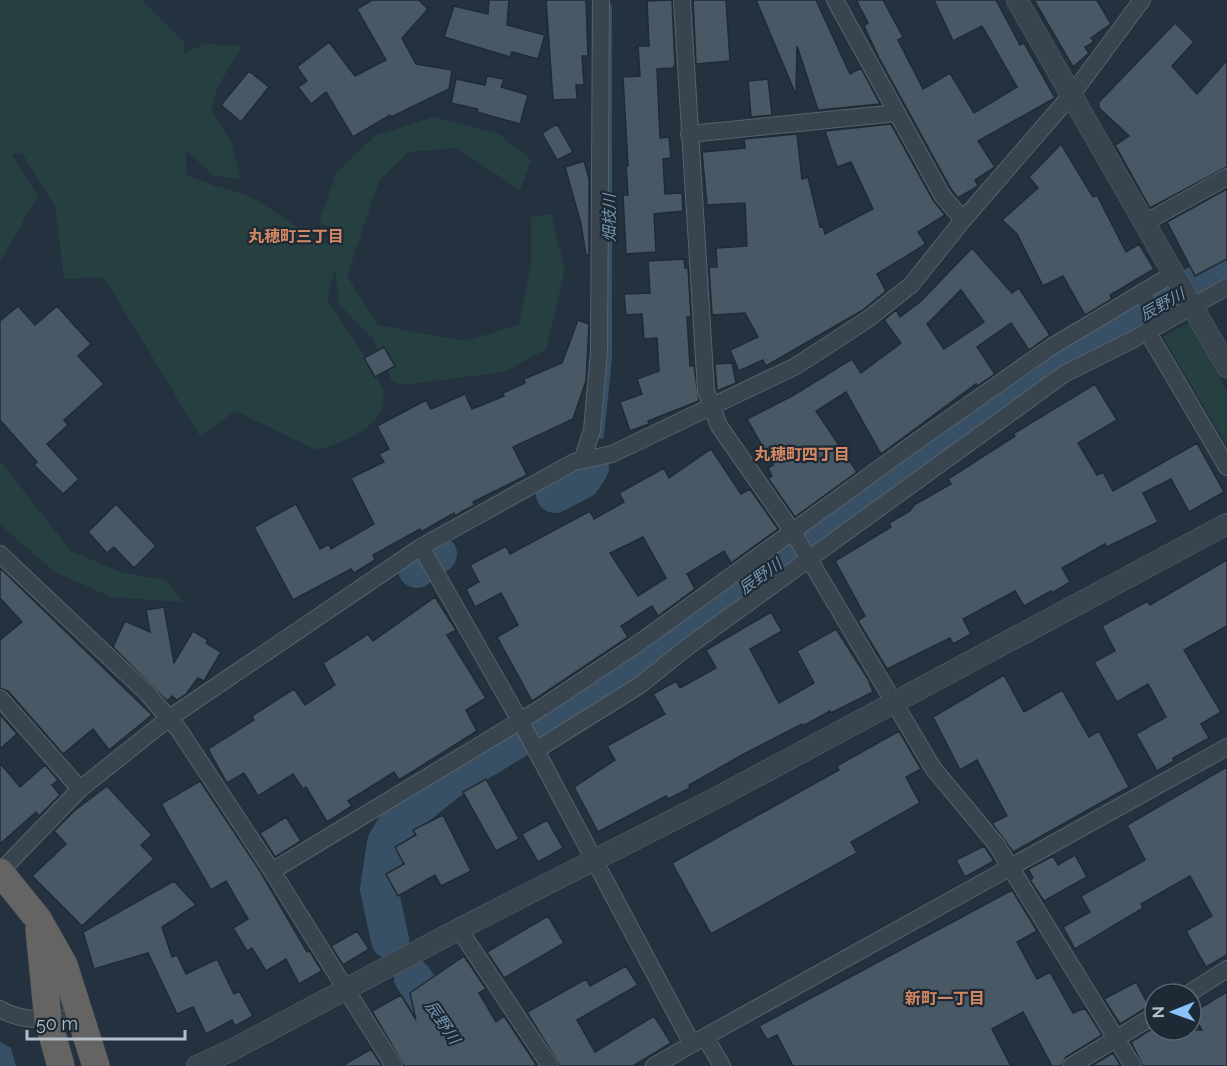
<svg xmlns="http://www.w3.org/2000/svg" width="1227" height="1066" viewBox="0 0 1227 1066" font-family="Raleway,'Noto Sans JP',sans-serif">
<rect width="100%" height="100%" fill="#24323f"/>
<path fill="#263f40" d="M0 0H142L184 42V53L205 44 242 46 217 88 211 109 231 142 241 179 214 176 186 150V174C209 187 237 189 256 200 282 215 304 235 332 245L331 227 319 223 336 173 376 135 434 117 499 134 531 160 520 190 457 148 409 152 379 181 347 276 378 325 465 341 519 325 531 263V217L551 214 565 270 546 349 504 372 403 385 392 381 373 339 339 304 335 268 327 299C337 315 381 378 383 390 390 426 343 443 317 450L235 411 200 436 104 277 64 279 55 207 22 153 12 155 38 196 0 261Z
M1190 322 1227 392V445L1163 337Z
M0 461 71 551 120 572 166 580 184 602 111 597 53 571 0 524Z"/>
<path fill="#385066" d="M0 1042 11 1048 16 1066H0Z"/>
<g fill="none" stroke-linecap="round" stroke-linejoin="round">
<path stroke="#385066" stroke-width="6" d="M601 436 609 359V7"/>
<path stroke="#385066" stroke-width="38" d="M555 494 582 480 590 467
M417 569 438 554
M390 940 379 889 386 843 400 820 451 779 612 682 1067 356 1227 268
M413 978 472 1066"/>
</g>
<path fill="#485865" stroke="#1f2b36" stroke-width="1.5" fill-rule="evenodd" d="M372 0H419L428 9 402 38 416 64 452 70 449 89 391 117 390 115 353 137 326 92 311 104 298 87 307 81 297 67 329 42 355 76 386 60 357 9Z
M489 0H509L507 25 545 35 538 59 512 52 510 57 444 37 454 6 488 14Z
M546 0H586L588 56H582L584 85H576L577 99 553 100Z
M672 0 675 65 673 68 657 69 660 138 669 137 671 158 663 159 665 194 682 193 683 211 654 214 656 252 626 254 623 195H628L626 166H628L623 77 640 76 638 46H649L647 1Z
M693 0H726L730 61 696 64Z
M756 0H816L850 74 861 68 880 104 818 110 797 46 796 95Z
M856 0H883L903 37 898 40 923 89 950 73 974 113 1017 87 982 26 953 41 934 0H996L1020 45 1024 43 1055 98 978 141 995 167 975 180 978 186 958 198 951 189 879 58 864 26 868 23Z
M1034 0H1097L1111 24 1091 38 1094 42 1085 47 1089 53 1073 67Z
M1175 23 1194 42 1172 66 1197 94 1227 60V167L1150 208 1115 145 1129 136 1099 108V102Z
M249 71 269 87 241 122 221 105Z
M487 76 504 79 501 87 528 95 520 124 477 112 478 109 451 103 456 79 485 85Z
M768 79 772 115 751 117 748 81Z
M557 124 573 152 557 160 542 133Z
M891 124 933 200 945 215 918 232 926 244 877 274 886 291 863 310 766 366 763 360 739 371 730 350 758 337 745 313 712 315 709 267H717L716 248 747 246 745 203 707 205 702 152 745 148 744 139 797 134 802 179 808 177 820 227 823 226 825 234 873 209 851 162 837 167 825 131Z
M1061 144 1093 197 1097 195 1126 252 1139 244 1154 269 1110 295 1112 299 1085 315 1063 276 1043 286 1017 234 1002 220 1038 188 1029 177Z
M584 161 589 179V255H586L581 224 565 167Z
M1227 189V259L1195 276 1167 222Z
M972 248 1012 293 1019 288 1050 335 1029 350 1011 323 977 347 995 374 977 386 976 384 881 454 846 392 816 411 857 472 795 517 768 478 772 476 768 468 773 465 747 419 792 396 852 359 861 373 901 343 884 320 896 310 900 317 920 302ZM961 290 984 322 944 349 927 324Z
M684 259 685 268H688L691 317H687L690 366H694L699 401 648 421 649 424 630 431 620 402 642 394 637 379 659 371 657 338 644 339 642 314 626 315 624 294 650 293 648 261Z
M18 306 35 325 57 306 91 344 78 356 104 384 64 420 68 425 47 444 79 479 63 494 34 465 37 462 0 420V321Z
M578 320 589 324 586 381 573 419 513 447 527 475 473 502 475 505 463 511 455 516 454 513 421 532 420 529 373 555 375 560 354 573 351 569 293 600 254 527 296 504 320 549 329 544 331 549 374 524 351 478 384 462 379 454 389 449 377 426 426 400 431 409 465 394 472 409 504 396 503 393 525 383 524 379 562 363Z
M384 347 395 366 375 377 364 358Z
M732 363 736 383 717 391 715 364Z
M1095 384 1117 420 1078 443 1097 475 1103 472 1113 491 1197 443 1224 492 1189 512 1171 479 1143 493 1158 522 1107 547 1105 544 1062 568 1070 582 1052 593 1051 591 1024 606 1015 591 963 619 971 634 953 644 950 638 887 669 858 621 865 616 835 561 891 527 889 523 910 511 914 505 951 484 948 479 1015 436 1013 434Z
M711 449 741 494 750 489 778 529 731 563 724 551 687 574 695 589 658 616 652 606 621 626 628 637 532 701 497 637 518 625 501 593 475 607 466 589 479 582 470 565 506 546 510 554 590 511 594 519 624 502 619 493 664 468 669 478ZM643 537 666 578 638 596 610 553Z
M116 504 156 546 134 568 114 547 107 553 88 532Z
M1227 560V626L1184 650 1221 712 1201 724 1209 738 1173 758 1174 761 1157 771 1136 734 1166 717 1148 684 1117 702 1094 662 1115 651 1102 626 1148 601 1150 605Z
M0 568 152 715 109 750 93 729 63 754 8 691 0 688V640L22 622 0 598Z
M435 597 456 630 447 635 486 698 466 710 477 731 399 780 394 772 348 801 352 806 327 822 306 787 303 789 293 774 258 796 244 773 227 783 208 749 254 720 252 716 294 689 305 705 335 685 323 663 368 634 373 641Z
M164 607 174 663 193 631 208 640 206 643 221 652 204 681 198 678 186 694 177 700 172 696 167 701 113 647 125 621 150 632 146 610Z
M771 612 782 631 750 649 779 703 814 683 797 651 836 629 868 679 873 692 831 713 830 711 803 726 802 724 744 754 689 785 690 788 668 799 666 796 598 832 574 787 615 760 607 746 665 714 653 694 676 681 680 688 716 668 706 650Z
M1004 675 1024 712 1062 690 1089 737 1099 731 1129 787 1013 852 992 823 1007 816 977 760 960 770 933 717Z
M0 714 17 734 0 749Z
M899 731 921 769 906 777 920 803 851 842 857 853 711 934 672 863 839 770 837 766Z
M0 763 20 787 45 765 58 780 52 785 60 795 39 816 36 812 0 844Z
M1227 767V955L1206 967 1186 931 1212 916 1190 876 1141 904 1143 908 1075 949 1063 927 1090 912 1081 896 1145 860 1127 825Z
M486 779 519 839 496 851 463 792Z
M200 781 260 871 307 952 309 950 322 971 299 984 286 959 266 971 252 948 247 951 233 928 248 919 226 881 211 890 161 804Z
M107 786 152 835 141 845 154 859 82 926 32 876 66 844 54 831 74 811Z
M443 815 471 871 441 886 435 875 398 896 386 874 404 864 395 847 416 835 413 830Z
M286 817 301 841 275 857 260 833Z
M547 820 563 848 538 862 522 834Z
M984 846 994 861 965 877 956 860Z
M1075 855 1087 877 1044 901 1030 880 1033 878 1028 869 1053 856 1058 865Z
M174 881 196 905 162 927 172 957 177 955 186 974 217 959 234 994 239 991 253 1016 235 1026 232 1020 206 1034 193 1007 177 1014 148 953 94 969 83 932Z
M1012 890 1037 931 1017 942 1037 979 1050 972 1073 1013 1085 1008 1102 1035 1066 1057 1061 1066H1052L1023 1012 992 1029 1011 1066H793L777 1035 767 1040 759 1026Z
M548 916 564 943 504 978 487 952Z
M357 931 369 949 343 965 331 946Z
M464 956 486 989 479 993 496 1022 504 1016 537 1066H404L372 1011 401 995 416 1020 410 993Z
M626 966 638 985 577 1020 595 1052 654 1016 671 1043 633 1066H560L527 1012 586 979 590 986Z
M1136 982 1149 1006 1120 1024 1104 999Z
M1227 992V1066H1143L1131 1042 1155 1027V1030H1202L1192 1013Z
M371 1049 382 1066H342Z
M1113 1053 1121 1066H1091Z"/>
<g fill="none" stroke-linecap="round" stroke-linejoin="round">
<g stroke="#56626c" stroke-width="18">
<path id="minor" d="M682 0 706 391 719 426 793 532 933 768 996 844 1133 1066
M835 0 897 113
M689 134 897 113 942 195 963 220
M1146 222 1227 177
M1142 293 1159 325
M1147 331 1227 467
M583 458 592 430 599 352 601 0
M421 547 523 726 692 1044 1227 747
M0 554 146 692 179 730 272 871 394 1066
M0 698 80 789
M536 750 640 685 686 648 1064 374 1132 340 1227 287
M272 871 543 707 643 640 913 444 1051 347 1175 273
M0 872 80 789 168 719 421 547 574 462 612 454 796 366 868 319 911 285 963 220 1073 93 1142 0
M459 929 550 1066
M1188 994 1227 969
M0 1009C23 1023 55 1020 80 1017
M705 1037 722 1066
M654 1066 692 1044
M1071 1066 1155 1015"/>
</g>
<g stroke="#56626c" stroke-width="22">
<path id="tertiary" d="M1017 0 1227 367
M197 1066 230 1051 459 929 718 797 1227 524"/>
</g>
<g stroke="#434f59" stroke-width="28">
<path id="trunk" d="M0 872 38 919 64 965 96 1066
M39 929 48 1020 61 1066"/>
</g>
<use href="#minor" stroke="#38444e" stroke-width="16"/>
<use href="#tertiary" stroke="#38444e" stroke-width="21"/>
<use href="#trunk" stroke="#666462" stroke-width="27"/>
</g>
<g text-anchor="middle" stroke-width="4.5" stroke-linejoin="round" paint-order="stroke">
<g font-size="16" font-style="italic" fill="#7493ad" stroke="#1d2934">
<text transform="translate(609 218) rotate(-90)" y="6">畑枝川</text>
<text transform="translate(1162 304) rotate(-29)" y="6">辰野川</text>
<text transform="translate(760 576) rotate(-36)" y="6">辰野川</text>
<text transform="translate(443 1022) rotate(56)" y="6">辰野川</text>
</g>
<g font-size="16" font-weight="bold" fill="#d68863" stroke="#1d2934">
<text x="296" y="242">丸穂町三丁目</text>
<text x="802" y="460">丸穂町四丁目</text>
<text x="945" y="1004">新町一丁目</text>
</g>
</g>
<g transform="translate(1173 1012) rotate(269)"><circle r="28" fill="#1d2934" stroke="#596570" stroke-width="1.5"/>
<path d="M0-4.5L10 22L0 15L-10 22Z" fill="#8ac1f9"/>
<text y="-9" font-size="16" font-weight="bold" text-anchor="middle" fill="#b4bfc9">N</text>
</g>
<path d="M27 1030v9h158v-9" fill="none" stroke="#b4bfc9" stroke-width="3"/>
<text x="36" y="1030" font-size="18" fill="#b4bfc9" stroke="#1d2934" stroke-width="4.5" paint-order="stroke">50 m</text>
</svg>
